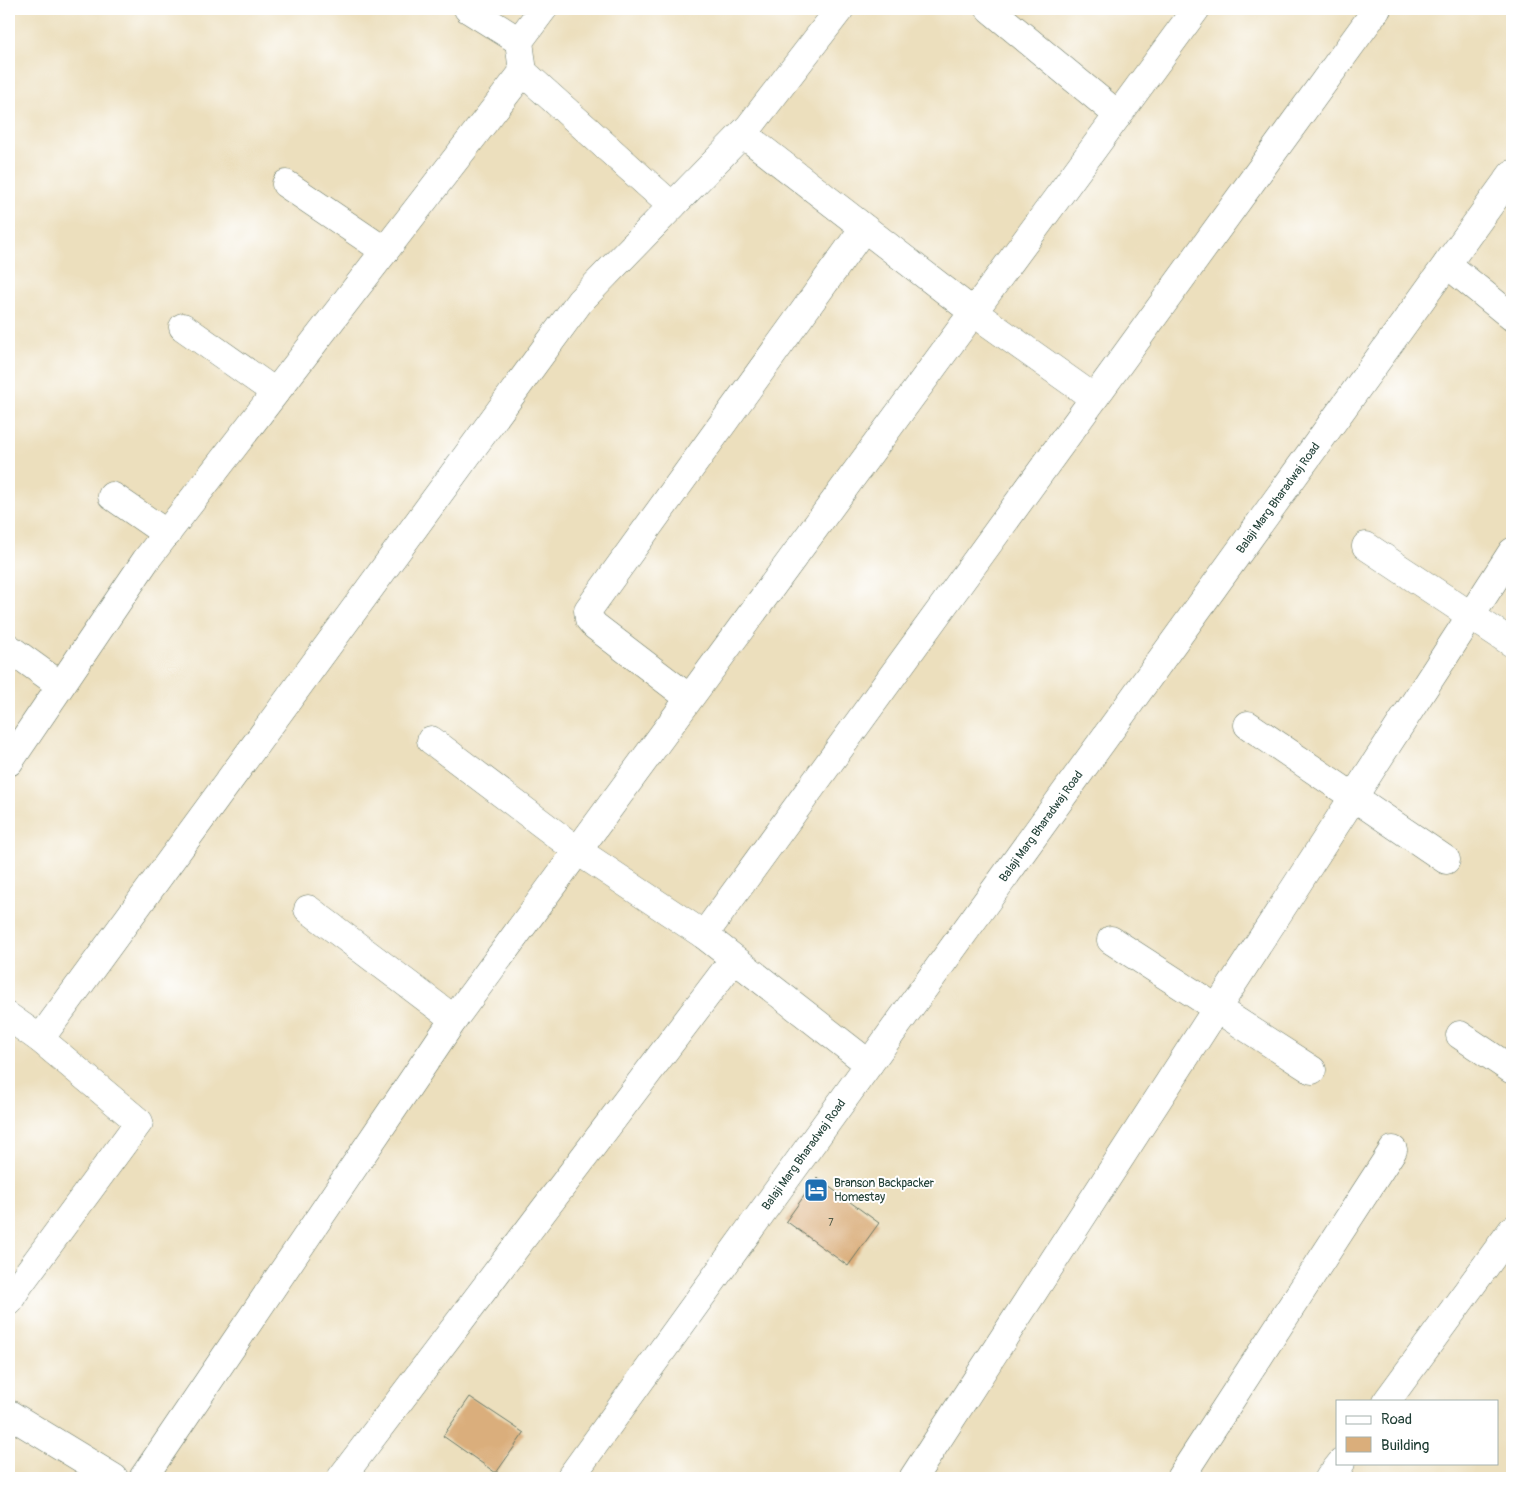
<svg xmlns="http://www.w3.org/2000/svg" width="1521" height="1487" viewBox="0 0 1521 1487" font-family="Pangolin,sans-serif">
<rect width="100%" height="100%" fill="#fff"/>
<filter id="ink" filterUnits="userSpaceOnUse"><feTurbulence type="fractalNoise" baseFrequency=".02" numOctaves="2"/><feDisplacementMap in="SourceGraphic" scale="10" xChannelSelector="R" yChannelSelector="G"/><feConvolveMatrix kernelMatrix="1 2 1 2 8 2 1 2 1" color-interpolation-filters="sRGB"/></filter>
<filter id="wash" filterUnits="userSpaceOnUse"><feTurbulence type="fractalNoise" baseFrequency=".0096" numOctaves="4" result="noise"/><feDisplacementMap in="SourceGraphic" scale="20" xChannelSelector="R" yChannelSelector="G"/><feGaussianBlur stdDeviation="1.12" result="paint"/><feColorMatrix in="noise" values="0 0 0 0 0 0 0 0 0 0 0 0 0 0 0 0 0 1.4 0 .05"/><feComposite in="paint" operator="in"/></filter>
<g filter="url(#wash)">
<rect width="100%" height="100%" fill="#ecdfbd"/>
<g id="blocks">
<path fill="#daae7b" d="M817 1178 879 1223 848 1266 786 1221Z
M470 1397 524 1433 496 1473 443 1436Z"/>
</g>
</g>
<g filter="url(#ink)">
<use href="#blocks" fill-opacity="0" stroke="#677664" stroke-width="1"/>
<g fill="none" stroke-linecap="round" stroke-linejoin="round">
<g stroke="#677664" stroke-width="29">
<g id="minor">
<path d="M468 9 519 41"/>
<path d="M990 9 1118 115"/>
<path d="M523 72 672 206"/>
<path d="M743 134 973 312 1094 398"/>
<path d="M286 184 385 251"/>
<path d="M1447 264 1512 317"/>
<path d="M183 327 275 392"/>
<path d="M112 496 167 534"/>
<path d="M1366 546 1512 643"/>
<path d="M9 648 60 685"/>
<path d="M689 698 595 626 589 619 588 610 864 228"/>
<path d="M1248 725 1446 860"/>
<path d="M431 740 578 851 704 935 869 1064"/>
<path d="M9 762 146 560 523 72 519 41 543 9"/>
<path d="M308 909 454 1019"/>
<path d="M704 935 1377 9"/>
<path d="M1111 940 1312 1070"/>
<path d="M9 1017 40 1039"/>
<path d="M1460 1035 1512 1070"/>
<path d="M9 1301 19 1285 139 1122 40 1039 580 301 749 127 840 9"/>
<path d="M1387 1401 1512 1230"/>
<path d="M9 1414 114 1478"/>
<path d="M143 1478 454 1019 1196 9"/>
<path d="M341 1478 734 959"/>
<path id="s1" d="M570 1478 1512 174"/>
<path d="M913 1478 1512 552"/>
<path d="M1180 1478 1393 1150"/>
<path d="M1329 1478 1341 1463"/>
</g>
</g>
<use href="#minor" stroke="#fff" stroke-width="28"/>
</g>
</g>
<defs>
<g id="hotel-square" transform="scale(1.25)"><rect x="-9" y="-9" width="18" height="18" rx="4" fill="#1f6fb2" stroke="#fff"/><path d="M-6-4.5h1.5V1H6V5H4.5V3h-9V5H-6ZM-4 0a1.8 1.8 0 1 1 3.6 0ZM.5 0V-2.5h3Q6-2.5 6 0Z" fill="#fff"/></g>
</defs>
<g fill-rule="evenodd">
<use href="#hotel-square" x="816" y="1190"/>
</g>
<g text-anchor="middle" stroke-width="4" stroke-linejoin="round" paint-order="stroke">
<g font-size="10" fill="#4e5946">
<text x="831" y="1226">7</text>
</g>
<g font-size="12" fill="#1f3d34" stroke="#fff">
<text dy="4" stroke="none"><textPath href="#s1" startOffset="1209">Balaji Marg Bharadwaj Road</textPath></text>
<text dy="4" stroke="none"><textPath href="#s1" startOffset="804">Balaji Marg Bharadwaj Road</textPath></text>
<text dy="4" stroke="none"><textPath href="#s1" startOffset="399">Balaji Marg Bharadwaj Road</textPath></text>
</g>
<g font-size="12" fill="#1f3d34" stroke="#fff" text-anchor="start">
<text x="834" y="1187">Branson Backpacker<tspan x="834" dy="14">Homestay</tspan></text>
</g>
</g>
<rect width="1521" height="1487" fill="none" stroke="#fff" stroke-width="30"/>
<rect x="1336" y="1400" width="162" height="65" fill="#ffffff" stroke="#a5b1ae"/>
<rect x="1346" y="1416" width="25" height="8" fill="#ffffff" stroke="#a5b1ae"/>
<text x="1381" y="1424" font-size="15" fill="#1f3d34">Road</text>
<rect x="1346" y="1437" width="25" height="15" fill="#daae7b" stroke="#a5b1ae"/>
<text x="1381" y="1450" font-size="15" fill="#1f3d34">Building</text>
</svg>
